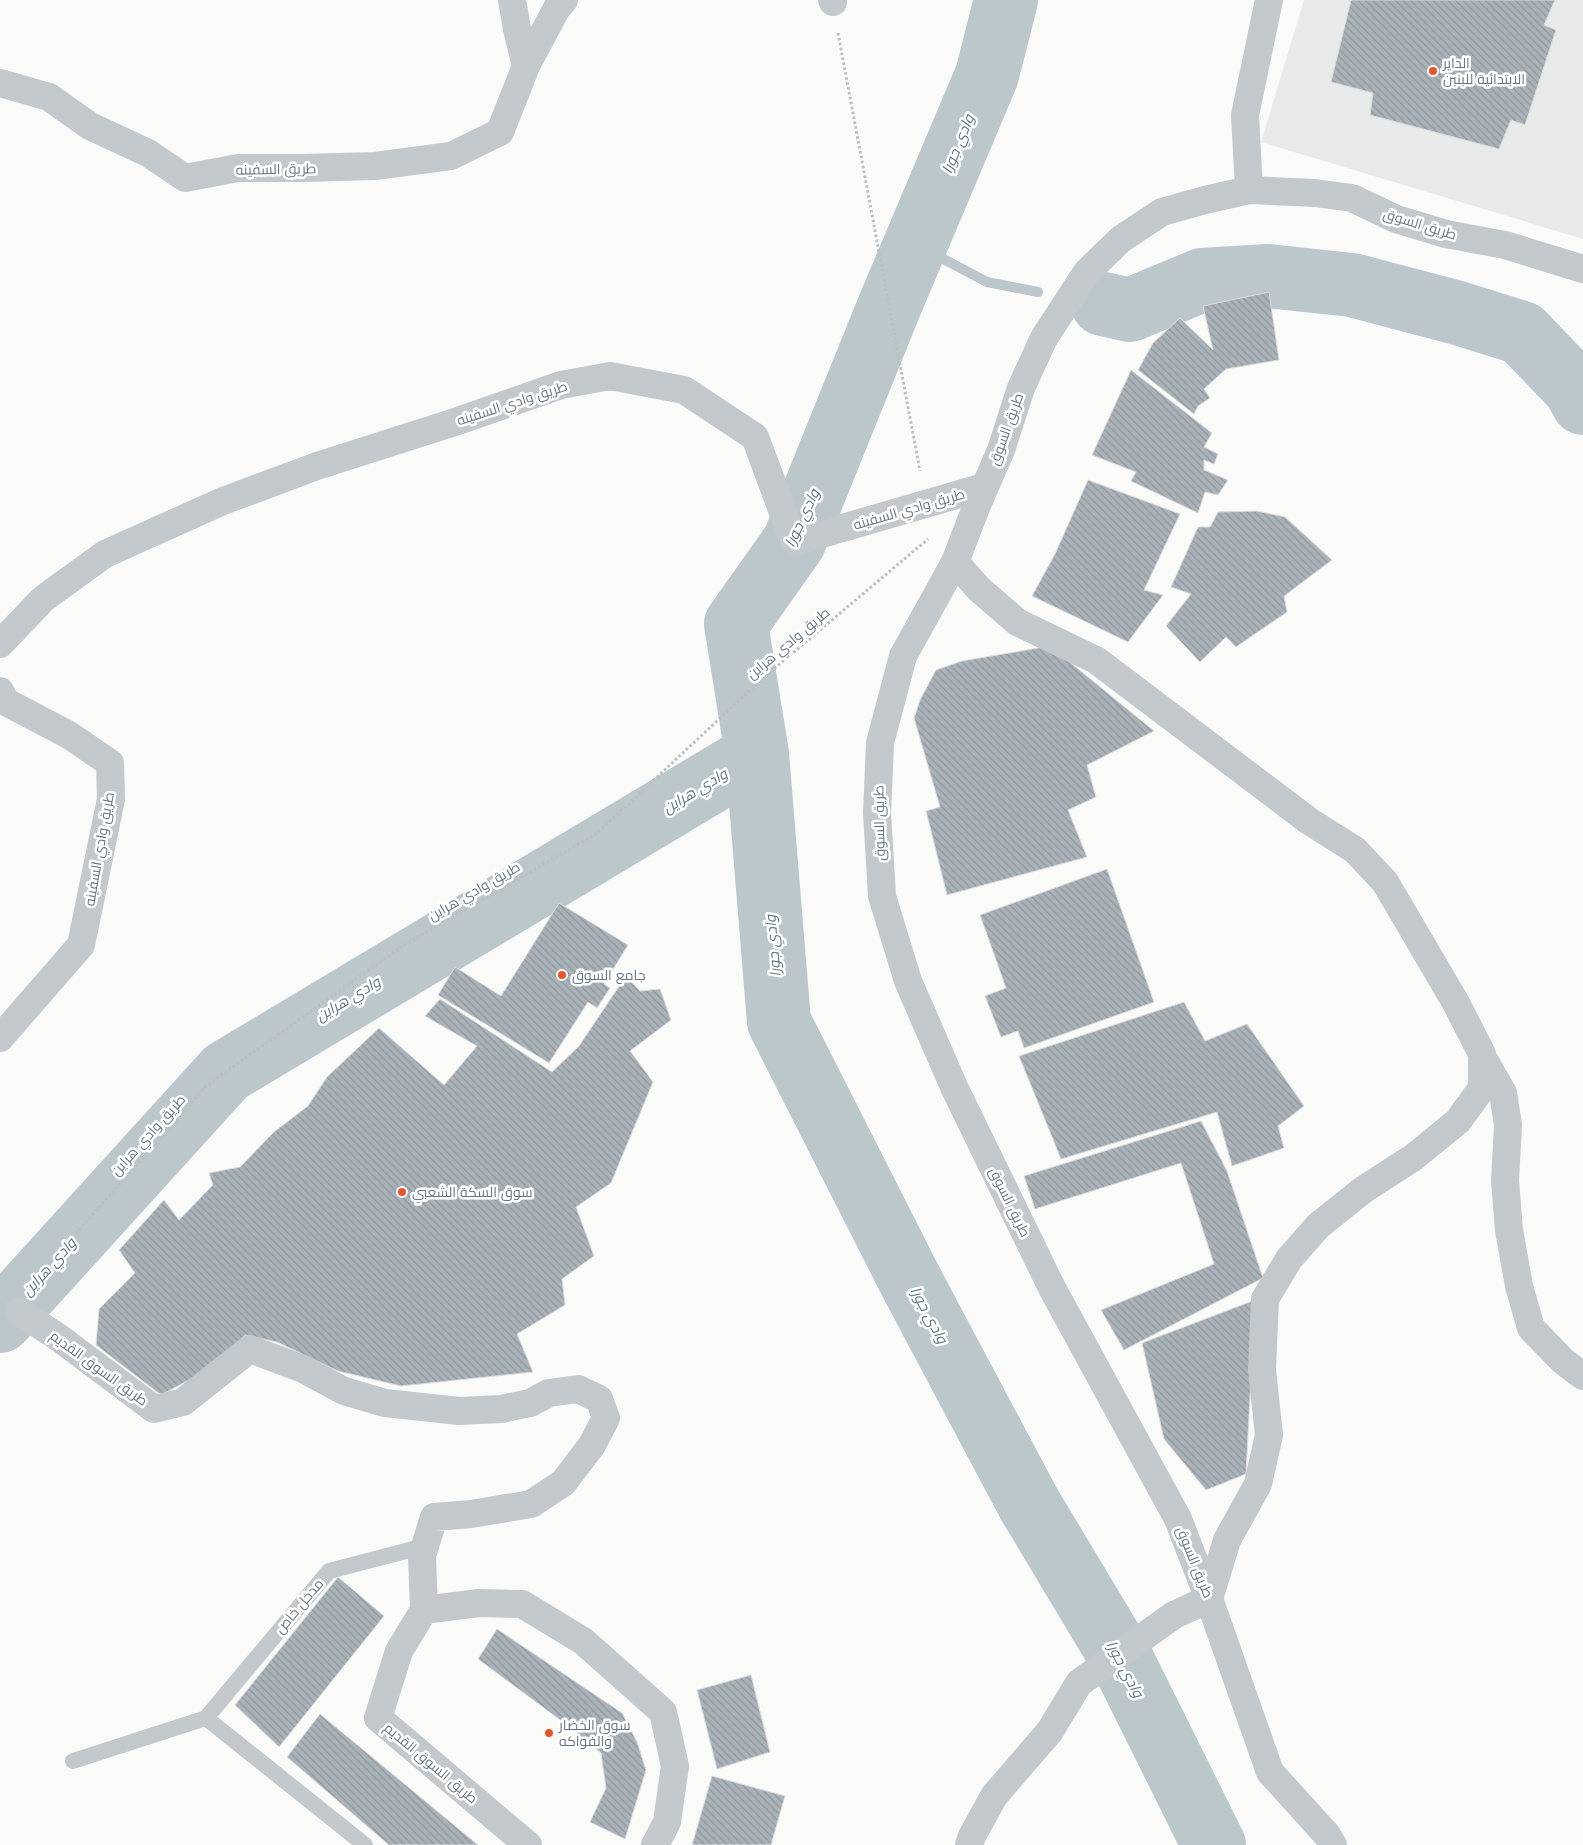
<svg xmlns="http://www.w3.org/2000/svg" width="1583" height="1845" viewBox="0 0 1583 1845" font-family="Helvetica,Cairo,sans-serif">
<defs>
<pattern id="building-back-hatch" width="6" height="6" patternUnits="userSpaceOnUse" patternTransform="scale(1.25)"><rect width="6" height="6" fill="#aab3b9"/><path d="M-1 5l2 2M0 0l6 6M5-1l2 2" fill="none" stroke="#8e969c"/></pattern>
</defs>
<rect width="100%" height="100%" fill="#fafaf8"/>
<path fill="#e8e9e9" d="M1304 0H1583V239L1261 142Z"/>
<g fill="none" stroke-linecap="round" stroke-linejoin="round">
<path stroke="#bbc7cb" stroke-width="10" d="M915 244 987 282 1038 292"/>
<path stroke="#bbc7cb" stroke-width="64" d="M1006 0 987 75 889 307 794 542 736 624 757 754 779 1022 911 1282 1029 1504 1119 1654 1214 1845
M1103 304 1130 310 1202 280 1268 276 1352 285 1458 313 1522 333 1575 388 1583 403
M0 1321 226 1072 757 754"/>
</g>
<path fill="url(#building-back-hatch)" stroke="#dcdcda" d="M1351 0H1555L1544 25 1556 30 1525 125 1511 120 1499 149 1370 115 1373 93 1331 82Z
M1269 292 1279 360 1226 369 1204 389 1210 398 1198 406 1194 414 1138 370 1153 343 1180 318 1213 350 1203 306Z
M1131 370 1212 433 1204 447 1218 454 1214 464 1204 460V470L1228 480 1218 495 1205 492 1198 513 1131 481 1136 472 1092 455Z
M1088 480 1180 514 1144 590 1163 595 1128 642 1032 596 1055 554Z
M1257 511 1285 517 1332 560 1284 596 1287 612 1236 647 1226 637 1200 662 1166 626 1191 594 1171 587 1198 527H1210L1218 512Z
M1050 646 1154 731 1087 765 1096 797 1068 810 1087 857 947 895 926 811 940 807 914 718 920 700 936 670 962 661Z
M1107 869 1154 1002 1024 1048 1018 1031 1001 1037 985 996 1006 988 980 915Z
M559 903 628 945 604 984 610 988 597 1008 588 1002 549 1063 438 995 455 967 501 996Z
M626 976 640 991 660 989 671 1020 630 1051 653 1082 611 1183 576 1207 594 1256 562 1279 565 1305 517 1334 533 1372 401 1386 338 1371 277 1342 245 1335 211 1368 161 1395 96 1345 99 1309 135 1273 119 1250 164 1200 179 1220 213 1185 209 1173 240 1167 274 1132 308 1106 327 1077 379 1028 444 1085 477 1046 425 1016 440 999 552 1072 579 1046Z
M1184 1002 1205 1041 1247 1024 1304 1106 1278 1126 1284 1148 1232 1166 1217 1112 1061 1159 1019 1056Z
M1201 1121 1227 1171 1263 1278 1124 1350 1101 1310 1214 1264 1181 1163 1035 1209 1024 1176Z
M1255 1300 1246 1474 1206 1490 1164 1439 1142 1343Z
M338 1577 384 1616 279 1747 235 1705Z
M497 1629 622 1713 637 1742 646 1770 625 1839 590 1822 606 1788 601 1753 567 1725 478 1659Z
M751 1675 770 1752 717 1769 697 1690Z
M320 1714 478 1845H389L287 1757Z
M712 1776 785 1796 771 1845H692Z"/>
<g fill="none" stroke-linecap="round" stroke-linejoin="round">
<path stroke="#bbbfc2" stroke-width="3" stroke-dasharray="2.5 2.5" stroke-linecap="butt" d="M838 33 920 471
M36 1285 56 1256 206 1086 407 943 596 834 762 679 928 539"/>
<path stroke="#c3c8cc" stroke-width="16" d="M206 1718 365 1845
M73 1761 206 1718 329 1571 425 1546"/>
<path stroke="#c3c8cc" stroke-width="28" d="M832 0 833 2
M526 66 557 8 564 0
M0 83 49 97 90 126 148 153 185 178 238 168H302L375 166 451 156 500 132 526 66 517 29 512 0
M1249 190 1245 115 1269 0
M955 562 979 589 1017 622 1096 660 1309 821 1355 850 1385 882 1456 1003 1482 1054V1088L1458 1121 1414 1157 1363 1190 1318 1226 1289 1259 1265 1299 1262 1370 1269 1435 1258 1484 1227 1540 1209 1599 1174 1615 1079 1683 1050 1731 994 1796 972 1836 969 1845
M0 644 43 599 105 554 223 501 317 466 455 422 561 385 610 376 684 390 755 437 794 542 984 487
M0 691 6 702 69 735 110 763 111 799 81 945 0 1038
M1483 1058 1503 1093 1508 1125 1505 1181 1509 1230 1519 1286 1531 1328 1563 1361 1583 1376
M18 1311 58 1337 154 1409 183 1402 250 1349 303 1369 344 1391 385 1403 459 1411 501 1409 530 1403 549 1393 578 1389 599 1399 606 1418 592 1445 563 1483 531 1504 471 1514 434 1517 422 1556 424 1610
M528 1845 378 1718 399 1651 424 1610 479 1603 522 1604 583 1641 663 1712 675 1766 667 1822 655 1845"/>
<path stroke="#c3c8cc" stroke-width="28" d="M1333 1845 1327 1835 1270 1772 1209 1599 1178 1519 1052 1288 955 1089 908 981 882 896 877 813 880 743 903 656 955 562 977 505 1001 450 1021 388 1044 338 1087 272 1121 239 1162 212 1205 200 1249 190 1315 193 1352 198 1396 219 1446 234 1505 245 1583 269"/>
</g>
<g fill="#e4572e" stroke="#fff" stroke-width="2">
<circle cx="1433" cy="71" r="5"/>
<circle cx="562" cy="975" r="5"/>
<circle cx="402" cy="1192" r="5"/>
<circle cx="549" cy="1733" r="5"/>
</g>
<g text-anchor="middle" stroke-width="5" stroke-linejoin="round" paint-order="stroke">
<g font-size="14" fill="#657683" stroke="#fff" text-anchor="start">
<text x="1443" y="68">الداير<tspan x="1443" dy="16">الابتدائية للبنبن</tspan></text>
<text x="572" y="980">جامع السوق</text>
<text x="412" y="1197">سوق السكة الشعبي</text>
<text x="559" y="1730">سوق الخضار<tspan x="559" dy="16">والفواكه</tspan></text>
</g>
<g font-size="14" fill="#657683" stroke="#fff">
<text transform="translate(276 169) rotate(-1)" y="5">طريق السفينه</text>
<text transform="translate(1420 224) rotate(17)" y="5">طريق السوق</text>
<text transform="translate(512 403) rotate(-18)" y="5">طريق وادي السفينه</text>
<text transform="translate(1006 429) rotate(-70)" y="5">طريق السوق</text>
<text transform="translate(909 509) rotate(-16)" y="5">طريق وادي السفينه</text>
<text transform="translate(788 643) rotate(-40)" y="5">طريق وادي هراين</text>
<text transform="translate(879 823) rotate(-91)" y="5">طريق السوق</text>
<text transform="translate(99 849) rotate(-80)" y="5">طريق وادي السفينه</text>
<text transform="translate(474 891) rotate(-30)" y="5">طريق وادي هراين</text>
<text transform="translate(148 1135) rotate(-48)" y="5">طريق وادي هراين</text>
<text transform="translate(1010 1202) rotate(64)" y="5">طريق السوق</text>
<text transform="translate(99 1368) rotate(36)" y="5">طريق السوق القديم</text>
<text transform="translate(1195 1562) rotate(68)" y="5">طريق السوق</text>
<text transform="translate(299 1606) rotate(-50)" y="5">مدخل خاص</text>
<text transform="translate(431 1763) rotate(40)" y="5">طريق السوق القديم</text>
</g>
<g font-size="15" font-style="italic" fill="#60757c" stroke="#fff">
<text transform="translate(958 144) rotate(-68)" y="5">وادي جورا</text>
<text transform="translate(802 518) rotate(-65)" y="5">وادي جورا</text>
<text transform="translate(695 791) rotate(-31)" y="5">وادي هراين</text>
<text transform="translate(773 946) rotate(-95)" y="5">وادي جورا</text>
<text transform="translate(348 999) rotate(-31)" y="5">وادي هراين</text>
<text transform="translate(49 1267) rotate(-48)" y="5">وادي هراين</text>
<text transform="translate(929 1315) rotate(62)" y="5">وادي جورا</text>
<text transform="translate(1125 1669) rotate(62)" y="5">وادي جورا</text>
</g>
</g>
</svg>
